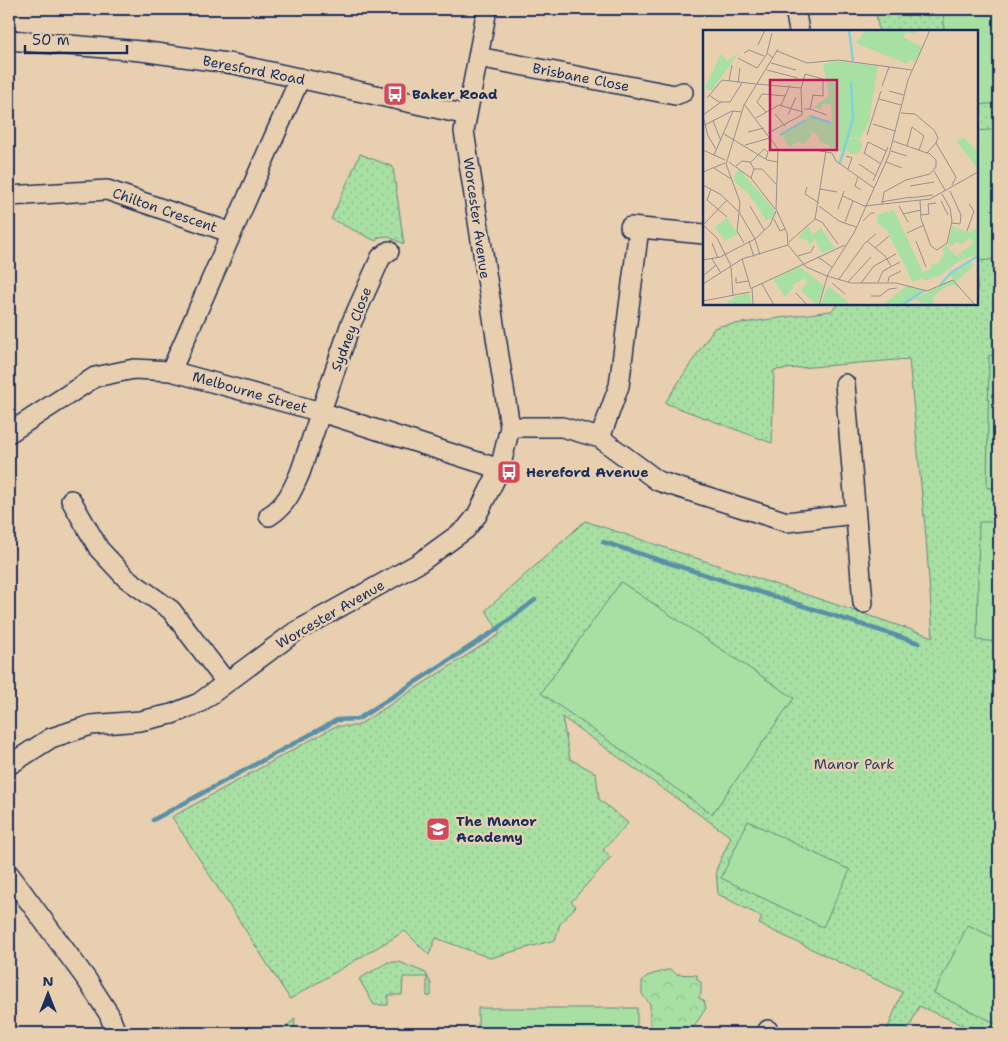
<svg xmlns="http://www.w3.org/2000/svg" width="1008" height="1042" viewBox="0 0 1008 1042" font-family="'Shantell Sans',sans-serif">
<defs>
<pattern id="grass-dots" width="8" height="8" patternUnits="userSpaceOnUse" patternTransform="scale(1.25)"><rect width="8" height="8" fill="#a8dfa3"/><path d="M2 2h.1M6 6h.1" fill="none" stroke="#90c08f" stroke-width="1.8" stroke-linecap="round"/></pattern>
<pattern id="forest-crowns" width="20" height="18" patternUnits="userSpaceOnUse" patternTransform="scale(1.25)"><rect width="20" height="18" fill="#a8dfa3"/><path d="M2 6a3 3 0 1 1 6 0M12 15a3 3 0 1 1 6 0" fill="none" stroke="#90c08f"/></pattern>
</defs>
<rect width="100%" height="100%" fill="#e7cfb0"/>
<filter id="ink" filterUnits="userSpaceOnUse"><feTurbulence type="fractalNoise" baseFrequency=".02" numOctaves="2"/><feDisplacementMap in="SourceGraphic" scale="10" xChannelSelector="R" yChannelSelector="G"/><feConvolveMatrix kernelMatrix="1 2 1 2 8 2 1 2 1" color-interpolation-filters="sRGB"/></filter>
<g filter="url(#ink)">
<path fill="url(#grass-dots)" stroke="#628780" d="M875 9H999V1033H981L919 1006 907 1033H886L902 992 759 924 762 917 718 894 716 870 731 837 562 717 570 759 596 773 599 799 628 823 603 850 611 857 571 902 576 906 560 924 555 940 490 958 436 938 429 955 405 931 290 999 172 817 336 726H357L500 634 486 610 585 521 933 637 926 537 909 359 774 370 772 443 665 403 714 328 720 326 831 311 839 304H977V31H879Z
M360 154 393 167 404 244 387 236 379 237 376 241 331 219Z
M388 962H399L426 973 431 984V996H427V977H403L402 995H388V1005H374L359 979Z
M295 1018 294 1033H281Z"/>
<path fill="url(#forest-crowns)" stroke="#628780" d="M667 970H672L676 974 697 975V980L701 982V993L699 998 704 1001 706 1008 690 1033H642L650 1027V1004L642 994V981L647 976Z"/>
<path fill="#a8dfa3" stroke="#628780" d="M943 9H999V103L977 105V31H944Z
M999 129V259L977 261V131Z
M989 355 999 356V488H987Z
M979 522H999V642L977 640Z
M621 582 794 698 712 814 541 693Z
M748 821 850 870 823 927 721 878Z
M968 925 999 940V1025L934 993Z
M478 1008H637V1033H478Z"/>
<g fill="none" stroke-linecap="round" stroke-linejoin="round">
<path stroke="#5891a7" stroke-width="4.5" d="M603 542 919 643
M153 820 337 720 358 719 496 630 535 600"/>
<g stroke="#1b2f5e" stroke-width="22">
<path id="minor" d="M795 9 799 31
M9 40 141 51 234 64 467 115
M478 57 675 95 683 92
M9 196 107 190 232 233
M630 227 704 234
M171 371 300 78
M845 384 863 603
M510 427H562L600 438 619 386 639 228
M9 433 95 377 134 369 171 371 321 412 500 469
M600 438 658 481 787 522 854 514
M71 500 99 549 126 578 171 610 226 682
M269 516C286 506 292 491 300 473L350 326 381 257 389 251
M9 765 51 738 91 725 140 721 172 714 199 703 295 632 419 563 466 529 477 515 500 469 510 427 464 131 487 9
M9 874 87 980 109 1014 116 1033
M768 1030V1033"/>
</g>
<use href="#minor" stroke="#e7cfb0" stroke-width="19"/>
</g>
</g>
<defs>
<g id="bus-square" transform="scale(1.25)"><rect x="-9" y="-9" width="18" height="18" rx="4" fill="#d1495b" stroke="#e7cfb0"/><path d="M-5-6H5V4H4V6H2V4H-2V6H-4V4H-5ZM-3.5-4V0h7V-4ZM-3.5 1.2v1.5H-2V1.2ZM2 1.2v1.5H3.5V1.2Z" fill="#fff"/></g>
<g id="school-square" transform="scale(1.25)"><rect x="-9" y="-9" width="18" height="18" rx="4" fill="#d1495b" stroke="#e7cfb0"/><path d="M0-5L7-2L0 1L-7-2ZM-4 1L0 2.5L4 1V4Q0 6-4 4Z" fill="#fff"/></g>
</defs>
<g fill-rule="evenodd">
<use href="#bus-square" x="395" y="94"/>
<use href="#bus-square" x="509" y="472"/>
<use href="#school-square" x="438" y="829"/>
</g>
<g text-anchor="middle" stroke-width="5" stroke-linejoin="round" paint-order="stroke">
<g font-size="14" fill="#1b2f5e" stroke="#e7cfb0">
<text transform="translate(254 70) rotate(11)" y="5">Beresford Road</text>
<text transform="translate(581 77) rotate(11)" y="5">Brisbane Close</text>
<text transform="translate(165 210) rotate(19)" y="5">Chilton Crescent</text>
<text transform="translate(477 218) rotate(82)" y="5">Worcester Avenue</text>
<text transform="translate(351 329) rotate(-69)" y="5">Sydney Close</text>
<text transform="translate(250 392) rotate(16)" y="5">Melbourne Street</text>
<text transform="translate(330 614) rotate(-30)" y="5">Worcester Avenue</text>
</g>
<g font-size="14" font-weight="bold" fill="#1b2f5e" stroke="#e7cfb0" text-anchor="start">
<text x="412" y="99">Baker Road</text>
<text x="526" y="477">Hereford Avenue</text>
<text x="456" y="826">The Manor<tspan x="456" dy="16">Academy</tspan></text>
</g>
<g font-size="14" fill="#294165" stroke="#e7cfb0">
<text x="854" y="769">Manor Park</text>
</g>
</g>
<g transform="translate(703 30)">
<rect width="275" height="275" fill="#e7cfb0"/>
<path d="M163 0H215L211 4 203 2 200 7 219 17 212 31 206 30 204 34 153 13ZM36 23 8 61 2 57 18 24 24 31ZM133 31 175 36 166 91 158 108 147 107 138 134 135 133 139 122 129 118 126 121 127 116 115 110 116 106 105 99 109 105 101 114 94 112 86 117 79 105 100 93 106 85 129 92 128 74 119 75V80L111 77 126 65 120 34ZM260 107 275 122V139L254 112ZM24 188 35 204 22 211 12 197ZM105 196 109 205 118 198 132 218 119 223 112 209 107 215 104 210 95 208ZM249 196 265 202 275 199V225L257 230 238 245 219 251 222 248 220 242 229 238 228 233 234 235 241 224 239 219 244 215 253 226 271 213 267 208 259 214 253 212 248 216 245 214ZM97 237 121 256 114 275 97 260 105 252 102 248 84 258 77 246ZM205 255 220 260 199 275H180ZM46 263 49 275H24V271L30 270V267Z" fill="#a8dfa3"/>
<path d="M268 232 270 236 257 248 253 252 249 249 248 244ZM250 250 258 259 251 255 244 256 230 266 231 273 228 275H221L213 269 199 275 213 264 215 267Z" fill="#a8dfa3"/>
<path d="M77 246 84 258 88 254 91 257 82 267 70 249ZM125 256 132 261 148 275H117Z" fill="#a8dfa3"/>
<path d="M143 116a8 8 0 1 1 16 0a8 8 0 1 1-16 0ZM36 139 72 181 70 188 63 190 66 194 45 163 32 152 31 146ZM191 180 222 247 210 252 183 199 175 194 174 185Z" fill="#a8dfa3"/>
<path d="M128 39a6 6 0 1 1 12 0a6 6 0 1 1-12 0ZM132 63a6 6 0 1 1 12 0a6 6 0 1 1-12 0ZM106 97a6 6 0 1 1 12 0a6 6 0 1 1-12 0Z" fill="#a8dfa3"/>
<path fill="none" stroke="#81d2d7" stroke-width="2.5" d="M146 0 150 31M107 86 128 93M77 105 103 90M137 133 150 89 148 52M237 255 249 242 275 226M199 275 222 260"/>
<path fill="none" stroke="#958f8f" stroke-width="1" d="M69 3 64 23 70 28M55 15 62 0M74 21 104 33 135 30 209 40M41 23 46 20 61 26M35 28 54 38 64 24M68 33 93 40M64 40 95 48M26 51 29 35M35 53 37 38M54 54 98 58M179 56 186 37M186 61 201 65M6 65 16 72H27L39 53M4 68 19 50 53 54M176 69 198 75M41 74 75 119 73 179 84 203 85 215M78 75 87 55M101 79H107L110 65M107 79 124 85M63 82 54 72 59 64 83 66M198 83 212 84 231 100 235 108 233 113M72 84 82 96M0 85 18 72M85 85 93 67M0 86 5 106 13 119M53 88 76 75 100 82M10 91 18 111M170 94 192 101M2 95 29 81 39 82M45 102 61 98M65 103 99 85 98 59 102 44 120 49V66L109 65M21 104 64 130 75 132M164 105 178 61M42 115 67 108M204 116 209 97 221 106 216 120M0 120 22 130M117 121 129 123 133 131 171 158M188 121 204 126M161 123 178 134M224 123 233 113 253 147 249 155M161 124 165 112 183 121M11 125 30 81M143 126 149 128 145 139M26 132 48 148 72 179M183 132 199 138M47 133 61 119 65 122 63 129M156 134 172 145M33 136 39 131 47 132 51 139 48 148M11 138 28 149M51 139H59L73 154M231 141 242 160M0 142 22 133M155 147 152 156 158 160M170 151 185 117M0 155 17 164 36 182M207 156 231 152M104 157 102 164 116 173M8 159 4 170 24 187M117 159 134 162M247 161 258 185 257 194 249 193M140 166 161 176M207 168 230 165M217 170 218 189 228 216 234 220 244 213 249 191 247 178 239 164M238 171 245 185M178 172 208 167M179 174 181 162 203 150 227 144 233 137V130L227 124 190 111M47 176 61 200M116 176 136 191 153 197M161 176 227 169 275 142M196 176 205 192M135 179 141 161M36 183 34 201 41 213M200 184 218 180M218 185 226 184 225 174 233 173M71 189 77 201 82 199M112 189 119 192 135 214M160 191 168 183H172M142 192 150 171M0 195 14 208 28 236M0 195 24 170M264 201 271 181 266 174M204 203 221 195M46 211 51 227M164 211 182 226 188 236M213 211 223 237M86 212 112 189 123 121M9 213 15 228M85 215 103 237 124 246 148 253H193L224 261 250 250 272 275M172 218 186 206M57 225 52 209 36 182 37 172 23 134 41 75 75 19M95 226 108 222 111 216M115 227 129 237M9 229 18 243M39 229 48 259M0 230 17 227 52 209 67 195 73 181M28 237 30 266M0 246 13 235M33 247V253L45 251M136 249 162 213 173 204M145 252 168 227M175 252 180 241 197 232M185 252 186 247 198 241M129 253 142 264M158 253 171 236 193 224M0 254 39 229 85 215M59 254 71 275M93 263 104 275M168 266H177L186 259 194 258M0 271 47 262M50 275 49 258 142 215M116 275 125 244 151 203 186 125 205 50 227 0"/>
<path fill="#c2185b" fill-opacity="0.15" stroke="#c2185b" stroke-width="2.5" d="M67 50H134V120H67Z"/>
<rect width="275" height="275" fill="none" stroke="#1b2f5e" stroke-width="2.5"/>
</g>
<rect width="1008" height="1042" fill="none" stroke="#e7cfb0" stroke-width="30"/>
<rect x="15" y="15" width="978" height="1012" fill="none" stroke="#1b2f5e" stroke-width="2" filter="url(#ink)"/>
<g transform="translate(48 994)" stroke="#e7cfb0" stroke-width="4" paint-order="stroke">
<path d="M0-4L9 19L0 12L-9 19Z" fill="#1b2f5e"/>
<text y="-8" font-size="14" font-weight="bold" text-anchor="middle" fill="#1b2f5e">N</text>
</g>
<path d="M25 45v8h102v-8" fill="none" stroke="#1b2f5e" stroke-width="2.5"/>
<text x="32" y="45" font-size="15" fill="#1b2f5e" stroke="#e7cfb0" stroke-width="4" paint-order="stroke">50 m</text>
</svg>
